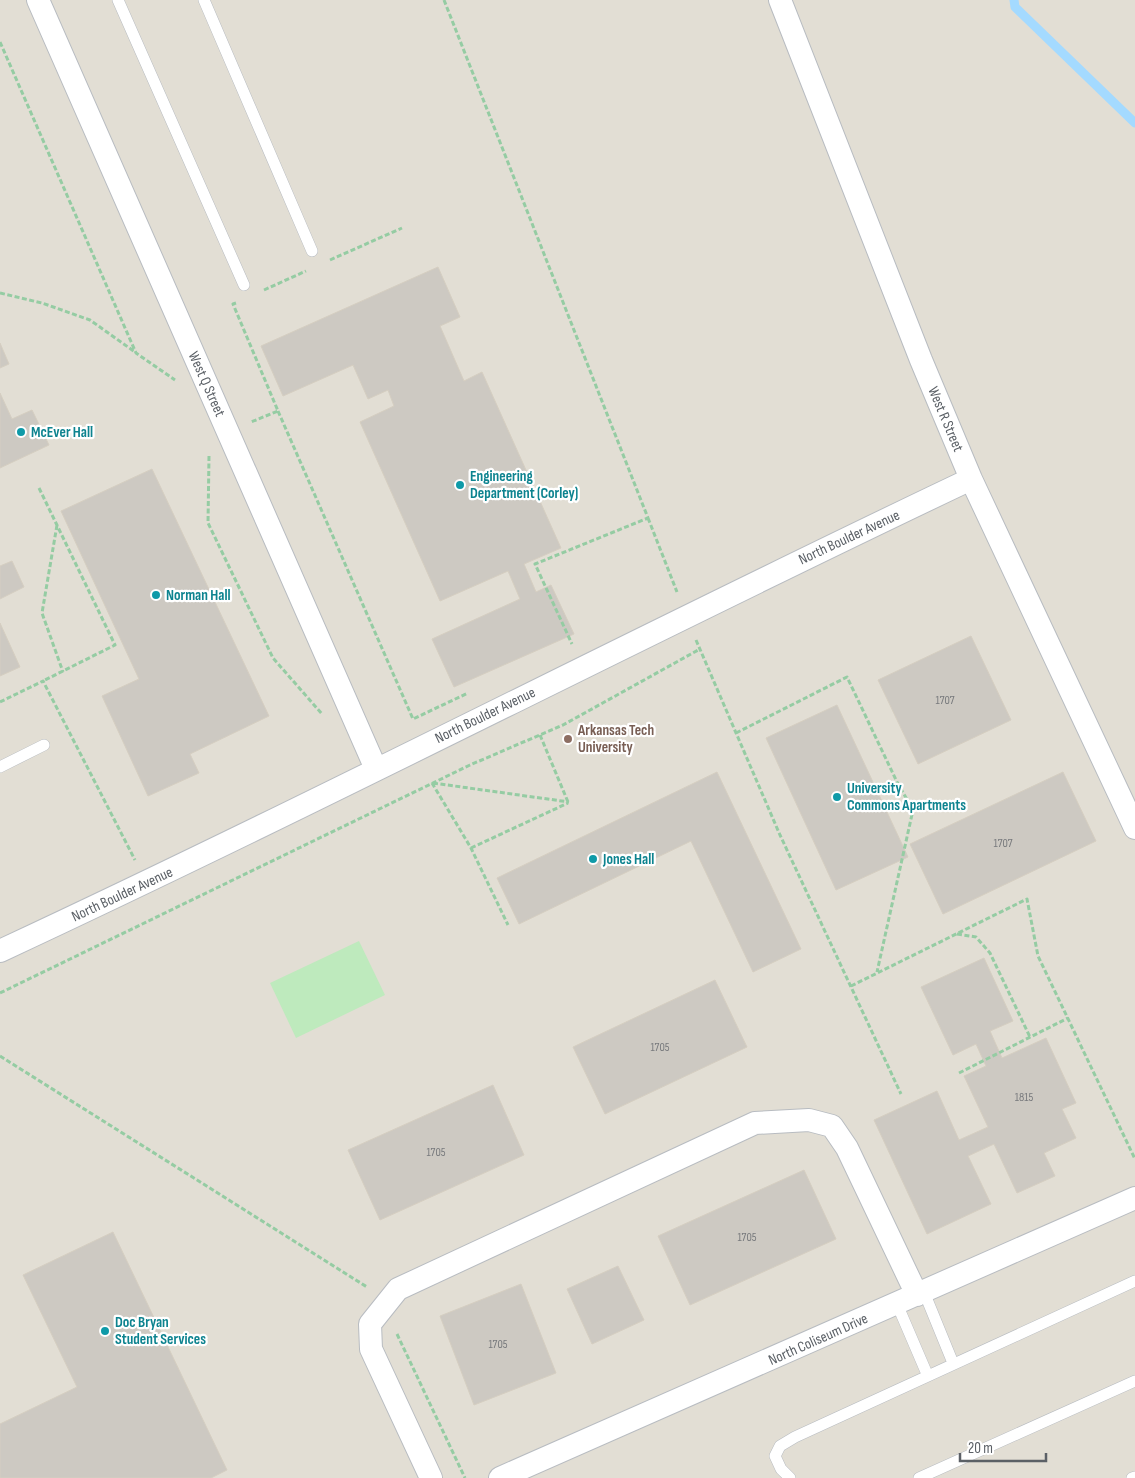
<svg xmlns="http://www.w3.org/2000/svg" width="1135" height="1478" viewBox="0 0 1135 1478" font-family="'Sofia Sans Condensed',sans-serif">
<rect width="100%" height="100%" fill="#f0ede3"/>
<path fill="#e2ded4" d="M0 0H1135V1478H0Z"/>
<path fill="#beeabd" d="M359 941 385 995 296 1038 270 983Z"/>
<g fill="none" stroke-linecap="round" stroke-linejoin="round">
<path stroke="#a4daff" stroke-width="9" d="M1014 0 1015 7 1135 123"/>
</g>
<path fill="#cdc9c2" stroke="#d5cec1" d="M438 267 460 317 440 326 464 381 482 372 561 548 524 564 536 592 551 585 574 634 454 687 432 639 520 599 508 571 440 601 360 422 394 406 388 390 368 399 353 365 283 396 261 346Z
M0 343 9 364 0 368Z
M0 393 12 419 32 410 49 445 0 468Z
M152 469 269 716 190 754 199 773 148 796 102 696 139 679 61 511Z
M12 561 24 587 0 599V566Z
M0 623 20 667 0 676Z
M971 636 1011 720 918 764 878 680Z
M837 705 908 857 836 890 766 738Z
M717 772 801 949 753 972 691 841 519 924 497 878Z
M1063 772 1096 841 943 914 910 844Z
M984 958 1013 1021 990 1031 1002 1058 1046 1038 1076 1103 1062 1109 1076 1138 1044 1153 1055 1176 1017 1193 994 1144 968 1156 991 1204 927 1234 874 1120 937 1091 959 1140 988 1127 964 1076 986 1066 976 1044 953 1055 921 987Z
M715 980 747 1047 605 1114 573 1047Z
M493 1085 524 1155 380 1220 348 1150Z
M804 1170 836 1239 690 1305 658 1236Z
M113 1232 227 1470 211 1478H0V1424L77 1387 23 1275Z
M618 1266 644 1320 592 1344 567 1289Z
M521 1284 556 1373 474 1405 440 1316Z"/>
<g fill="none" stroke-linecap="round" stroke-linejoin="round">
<g stroke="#b8bcc1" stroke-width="12">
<path id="service" d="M118 0 244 285
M204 0 312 251
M0 767 44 745
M924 1292 953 1363
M897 1304 927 1374
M790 1478 781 1469 775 1456 780 1446 795 1437 1135 1281
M919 1478 1135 1381
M1132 1478 1135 1477"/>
</g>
<g stroke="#b8bcc1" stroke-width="24">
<path id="minor" d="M38 0 376 769
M780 0 921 360 971 479 1135 828
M0 951C326 799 646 633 971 479
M431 1478 371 1349 370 1324 398 1289 755 1123 809 1120 832 1126 847 1148 917 1295
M500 1478 1135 1198"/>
</g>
<path stroke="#95cca3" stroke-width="3" stroke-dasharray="5 2.5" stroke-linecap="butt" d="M444 0 648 518 535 564 572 644
M0 42 136 353 175 380
M330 260 402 228
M264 290 306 271
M0 293 42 303 90 320 135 352
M236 303 233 304 278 411 251 422
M278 411 413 719 468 693
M209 456 208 523 273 658 322 714
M39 488 115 645 43 681
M648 518 677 592
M57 525 42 613 63 672
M696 640 780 835 901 1094
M0 702 43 681 135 860
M736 733 847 677 897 782 913 810 877 972
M540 735 568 802
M432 783 471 848 508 925
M433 783 569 802
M471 848 568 803
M957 934 976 937 990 953 1030 1037
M851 986 1027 899 1038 956 1135 1159
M0 993 470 765 563 725 700 649
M0 1056 367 1287
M959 1073 1068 1018
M397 1334 465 1478"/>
<use href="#service" stroke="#fff" stroke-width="11"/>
<use href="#minor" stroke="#fff" stroke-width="22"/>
</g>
<g fill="#0f9aa8" stroke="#fff" stroke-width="2">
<circle cx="21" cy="432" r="5"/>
<circle cx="460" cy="485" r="5"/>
<circle cx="156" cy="595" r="5"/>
<circle cx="837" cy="797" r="5"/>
<circle cx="593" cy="859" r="5"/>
<circle cx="105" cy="1331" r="5"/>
</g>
<circle fill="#8d6e63" stroke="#fff" stroke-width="2" cx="568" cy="739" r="5"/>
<g text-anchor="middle" stroke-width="4.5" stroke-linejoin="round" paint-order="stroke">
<g font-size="12" fill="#787a7d">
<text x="945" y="704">1707</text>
<text x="1003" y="847">1707</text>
<text x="660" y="1051">1705</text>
<text x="1024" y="1101">1815</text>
<text x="436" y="1156">1705</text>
<text x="747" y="1241">1705</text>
<text x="498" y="1348">1705</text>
</g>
<g font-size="15" fill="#5b6066" stroke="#fff">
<text transform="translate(207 384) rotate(66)" y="5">West Q Street</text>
<text transform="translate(946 419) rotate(67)" y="5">West R Street</text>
<text transform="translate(849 537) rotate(-25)" y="5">North Boulder Avenue</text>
<text transform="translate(485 715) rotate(-26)" y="5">North Boulder Avenue</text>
<text transform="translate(122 894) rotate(-25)" y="5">North Boulder Avenue</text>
<text transform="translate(818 1339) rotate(-24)" y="5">North Coliseum Drive</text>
</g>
<g font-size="15" font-weight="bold" fill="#0d838f" stroke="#fff" text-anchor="start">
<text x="31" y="437">McEver Hall</text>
<text x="470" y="481">Engineering<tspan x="470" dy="17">Department (Corley)</tspan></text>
<text x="166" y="600">Norman Hall</text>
<text x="847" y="793">University<tspan x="847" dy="17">Commons Apartments</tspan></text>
<text x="603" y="864">Jones Hall</text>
<text x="115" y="1327">Doc Bryan<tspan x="115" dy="17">Student Services</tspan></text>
</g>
<g font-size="15" font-weight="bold" fill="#785e54" stroke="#fff" text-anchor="start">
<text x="578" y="735">Arkansas Tech<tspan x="578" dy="17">University</tspan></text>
</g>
</g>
<path d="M960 1453v8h86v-8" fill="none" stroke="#5b6066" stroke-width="2.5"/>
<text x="968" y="1453" font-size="15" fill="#5b6066" stroke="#ffffff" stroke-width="4" paint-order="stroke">20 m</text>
</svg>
